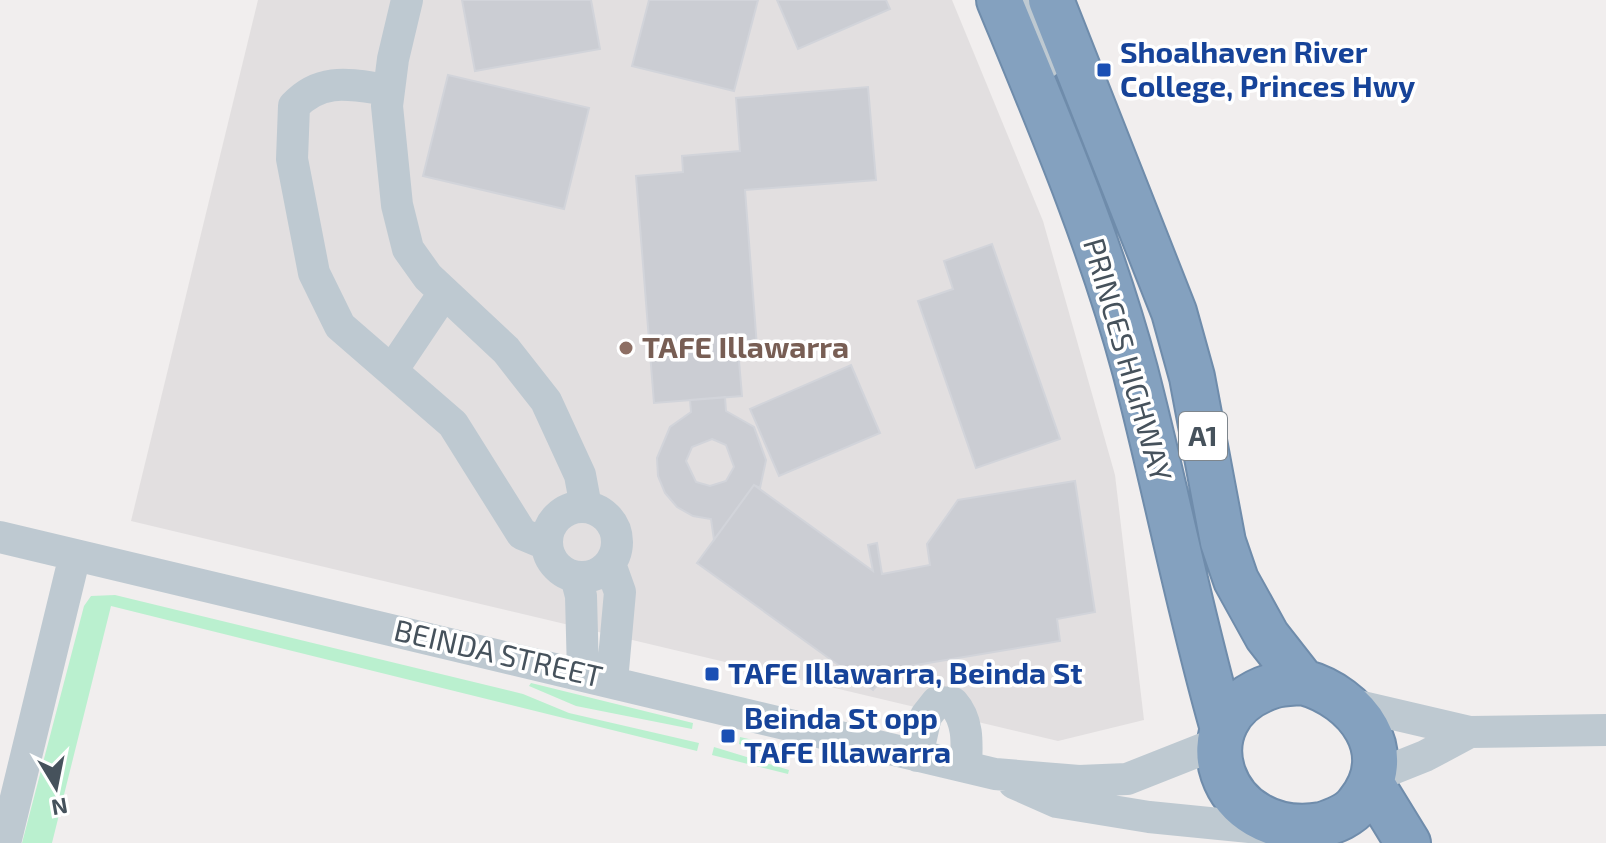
<svg xmlns="http://www.w3.org/2000/svg" width="1606" height="843" viewBox="0 0 1606 843" font-family="'Exo 2',sans-serif">
<rect width="100%" height="100%" fill="#f1eeee"/>
<path fill="#e2dfe0" d="M258 0H952L1043 221 1115 475 1144 720 1058 741 131 521Z"/>
<path fill="#baf0cf" d="M115 595 523 694 569 713 699 743 697 751 111 606 52 843H22L84 606 91 596Z
M531 683 693 723 692 729 576 706 529 686Z
M740 737 792 749 789 761 739 744Z
M714 747 789 770 788 774 712 755Z"/>
<path fill="#cbcdd3" stroke="#d2d4da" stroke-width="2" fill-rule="evenodd" d="M462 0H591L600 49 475 71Z
M649 0H758L734 91 632 66Z
M777 0H886L890 9 798 49Z
M448 75 589 108 564 209 423 176Z
M868 87 876 180 745 190 757 347 738 349 742 396 654 403 636 176 683 172 682 156 740 151 736 98Z
M992 244 1060 439 976 468 918 301 953 289 944 261Z
M851 365 880 433 779 476 750 409Z
M725 397 726 411 754 427 766 460 760 488 754 485 714 540 711 519 693 516 677 507 665 493 658 476 657 458 670 427 691 412 690 400ZM712 439 726 445 734 467 726 481 710 486 696 482 686 461 692 447Z
M1075 481 1095 612 1057 619 1060 641 892 669 873 690 697 563 754 485 873 571 868 545 877 543 882 574 930 565 927 544 958 500Z"/>
<g fill="none" stroke-linecap="round" stroke-linejoin="round">
<g stroke="#6f8cab" stroke-width="48">
<path id="highway" d="M999 0C1049 121 1101 243 1135 370 1166 489 1189 610 1223 729
M1051 0 1174 312 1192 377 1223 542 1236 580 1267 636 1303 682
M1303 682C1358 697 1400 753 1358 804 1350 815 1334 821 1322 825 1219 843 1178 716 1272 686 1281 683 1293 683 1303 682Z
M1373 786 1408 843"/>
</g>
<path stroke="#bec9d1" stroke-width="32" d="M407 0 393 59 387 106 397 205 408 249 428 277 506 350 546 401 580 475 586 507
M1026 0 1046 62
M388 90C352 85 322 76 294 106L292 159 314 273 340 326 453 424 522 534 546 544
M393 369 444 293
M547 542a35 35 0 1 1 70 0a35 35 0 1 1-70 0Z
M0 537 995 774 1079 781 1127 779 1221 742
M610 564 620 592 612 681
M576 577 581 596 583 673
M1350 704 1470 732 1606 730
M917 756 926 716 937 702 953 703C969 721 967 744 966 767
M1375 776 1425 756 1470 732
M1014 783 1057 802 1149 817 1269 829
M5 843 75 555"/>
<use href="#highway" stroke="#84a1bf" stroke-width="44"/>
</g>
<g fill="#1a4fb4" stroke="#fff" stroke-width="3">
<rect x="1096" y="62" width="16" height="16" rx="4"/>
<rect x="704" y="666" width="16" height="16" rx="4"/>
<rect x="720" y="728" width="16" height="16" rx="4"/>
</g>
<circle fill="#8d6e63" stroke="#fff" stroke-width="3" cx="626" cy="348" r="8"/>
<g text-anchor="middle" stroke-width="7" stroke-linejoin="round" paint-order="stroke">
<rect fill="#fff" stroke="#7e868d" stroke-width="2" x="1179" y="412" width="48" height="48" rx="6"/>
<g font-size="28" font-weight="bold" fill="#46525c">
<text x="1203" y="446">A1</text>
</g>
<g font-size="30" font-weight="bold" fill="#164399" stroke="#fff" text-anchor="start">
<text x="1120" y="63">Shoalhaven River<tspan x="1120" dy="34">College, Princes Hwy</tspan></text>
<text x="728" y="684">TAFE Illawarra, Beinda St</text>
<text x="744" y="729">Beinda St opp<tspan x="744" dy="34">TAFE Illawarra</tspan></text>
</g>
<g font-size="30" font-weight="bold" fill="#785e54" stroke="#fff" text-anchor="start">
<text x="642" y="358">TAFE Illawarra</text>
</g>
<g font-size="30" fill="#46525c" stroke="#fff">
<text transform="translate(1127 360) rotate(74)" y="10">PRINCES HIGHWAY</text>
<text transform="translate(498 654) rotate(13)" y="10">BEINDA STREET</text>
</g>
</g>
<g transform="translate(56 787) rotate(170)" stroke="#ffffff" stroke-width="6" paint-order="stroke">
<path d="M0-6L14 30L0 20L-14 30Z" fill="#46525c"/>
<text y="-12" font-size="22" font-weight="bold" text-anchor="middle" fill="#46525c">N</text>
</g>
</svg>
